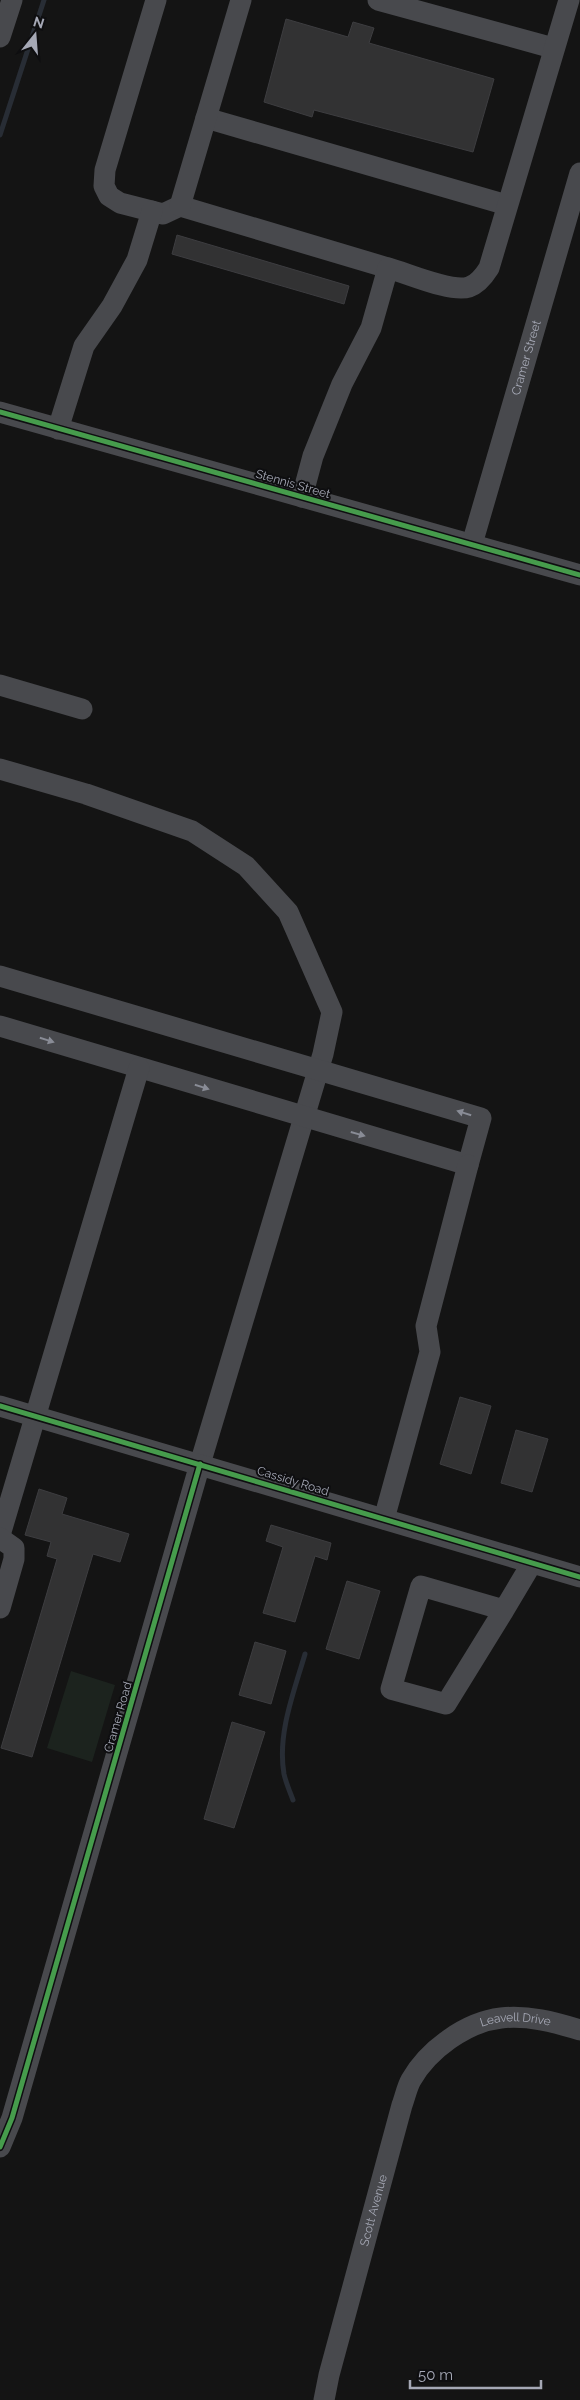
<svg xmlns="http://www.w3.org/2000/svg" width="580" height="2400" viewBox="0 0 580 2400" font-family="Raleway,sans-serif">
<rect width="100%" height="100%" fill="#141414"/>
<path fill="#1c231e" d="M71 1671 115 1685 92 1762 47 1748Z"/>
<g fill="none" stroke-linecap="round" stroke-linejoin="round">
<path stroke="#282d35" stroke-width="5" d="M0 135 44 0
M293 1800C290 1792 286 1783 284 1774 277 1734 294 1692 305 1654"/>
</g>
<path fill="#323233" stroke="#3d3d40" d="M286 19 348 37 353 22 374 28 369 43 494 79 473 152 314 110 312 117 264 102Z
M177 235 349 286 344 304 172 254Z
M460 1397 491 1406 471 1474 440 1464Z
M516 1430 548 1439 532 1492 501 1483Z
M39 1489 67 1498 62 1514 129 1534 120 1562 93 1554 32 1757 1 1748 57 1559 47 1556 51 1542 25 1535Z
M271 1525 331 1543 327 1560 315 1556 295 1622 263 1613 283 1547 266 1541Z
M347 1581 380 1591 359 1659 326 1649Z
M255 1642 286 1651 271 1704 239 1695Z
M232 1722 265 1732 234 1828 204 1819Z"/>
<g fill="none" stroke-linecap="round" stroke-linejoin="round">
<g stroke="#48494d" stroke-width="21">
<path d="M156 0 105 170 104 186 109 196 120 203 163 214 180 206 388 268"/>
<path d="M378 0 553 48"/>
<path d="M0 37 12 0"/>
<path d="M206 118 507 205"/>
<path d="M180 206 241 0"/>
<path d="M0 412 580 575"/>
<path d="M58 429 84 346 112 306 137 260 152 211"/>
<path d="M302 497 313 456 342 384 371 328 388 268C407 273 451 293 469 287 478 284 484 276 489 268L569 0"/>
<path id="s1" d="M472 544 580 173"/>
<path d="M0 685 82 709"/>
<path d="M0 769 86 794 192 831 246 866 288 912 332 1012 323 1054 200 1464 12 2118 0 2147"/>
<path d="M0 976 481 1118 468 1165 0 1026"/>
<path d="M0 1406 580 1577"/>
<path d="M384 1519 430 1352 426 1326 468 1165"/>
<path d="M0 1535 139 1068"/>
<path d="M0 1538 14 1548V1559L0 1608"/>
<path d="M504 1610 446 1704 391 1689 421 1586 504 1610 532 1563"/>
<path id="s2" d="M324 2400 329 2375 402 2105C405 2097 407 2087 411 2080 428 2050 466 2022 501 2018 528 2015 554 2022 580 2030"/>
</g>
<g stroke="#0e0e10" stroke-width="8">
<path id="cycleway" d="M0 412 580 575
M0 1406 580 1577
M0 2147 12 2118 200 1464"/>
</g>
<use href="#cycleway" stroke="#469c4c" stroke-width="5"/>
</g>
<defs><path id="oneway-solid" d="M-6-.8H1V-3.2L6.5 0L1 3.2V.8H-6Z" transform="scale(1.25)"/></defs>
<g fill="#898c96">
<use href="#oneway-solid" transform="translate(47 1040) rotate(17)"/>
<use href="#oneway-solid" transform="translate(202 1087) rotate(17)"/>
<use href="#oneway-solid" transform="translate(464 1113) rotate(-163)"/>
<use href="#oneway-solid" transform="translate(358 1134) rotate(16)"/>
</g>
<g text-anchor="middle" stroke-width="4" stroke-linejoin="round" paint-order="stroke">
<g font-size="12" fill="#a5a8b5" stroke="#0e0e10">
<text dy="4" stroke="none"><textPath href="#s1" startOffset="194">Cramer Street</textPath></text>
<text transform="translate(293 484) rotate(16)" y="4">Stennis Street</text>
<text transform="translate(293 1481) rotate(17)" y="4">Cassidy Road</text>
<text transform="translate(118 1717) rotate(-74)" y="4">Cramer Road</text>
<text dy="4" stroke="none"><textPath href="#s2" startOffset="459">Leavell Drive</textPath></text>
<text dy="4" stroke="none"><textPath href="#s2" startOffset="196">Scott Avenue</textPath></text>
</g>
</g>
<g transform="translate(35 35) rotate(17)" stroke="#0e0e10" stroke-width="4" paint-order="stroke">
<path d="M0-4L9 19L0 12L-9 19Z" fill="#a5a8b5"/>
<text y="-8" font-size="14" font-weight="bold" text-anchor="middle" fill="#a5a8b5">N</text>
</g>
<path d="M410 2380v8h131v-8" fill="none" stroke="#a5a8b5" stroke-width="2.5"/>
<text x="418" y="2380" font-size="15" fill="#a5a8b5" stroke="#0e0e10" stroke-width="4" paint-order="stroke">50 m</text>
</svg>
